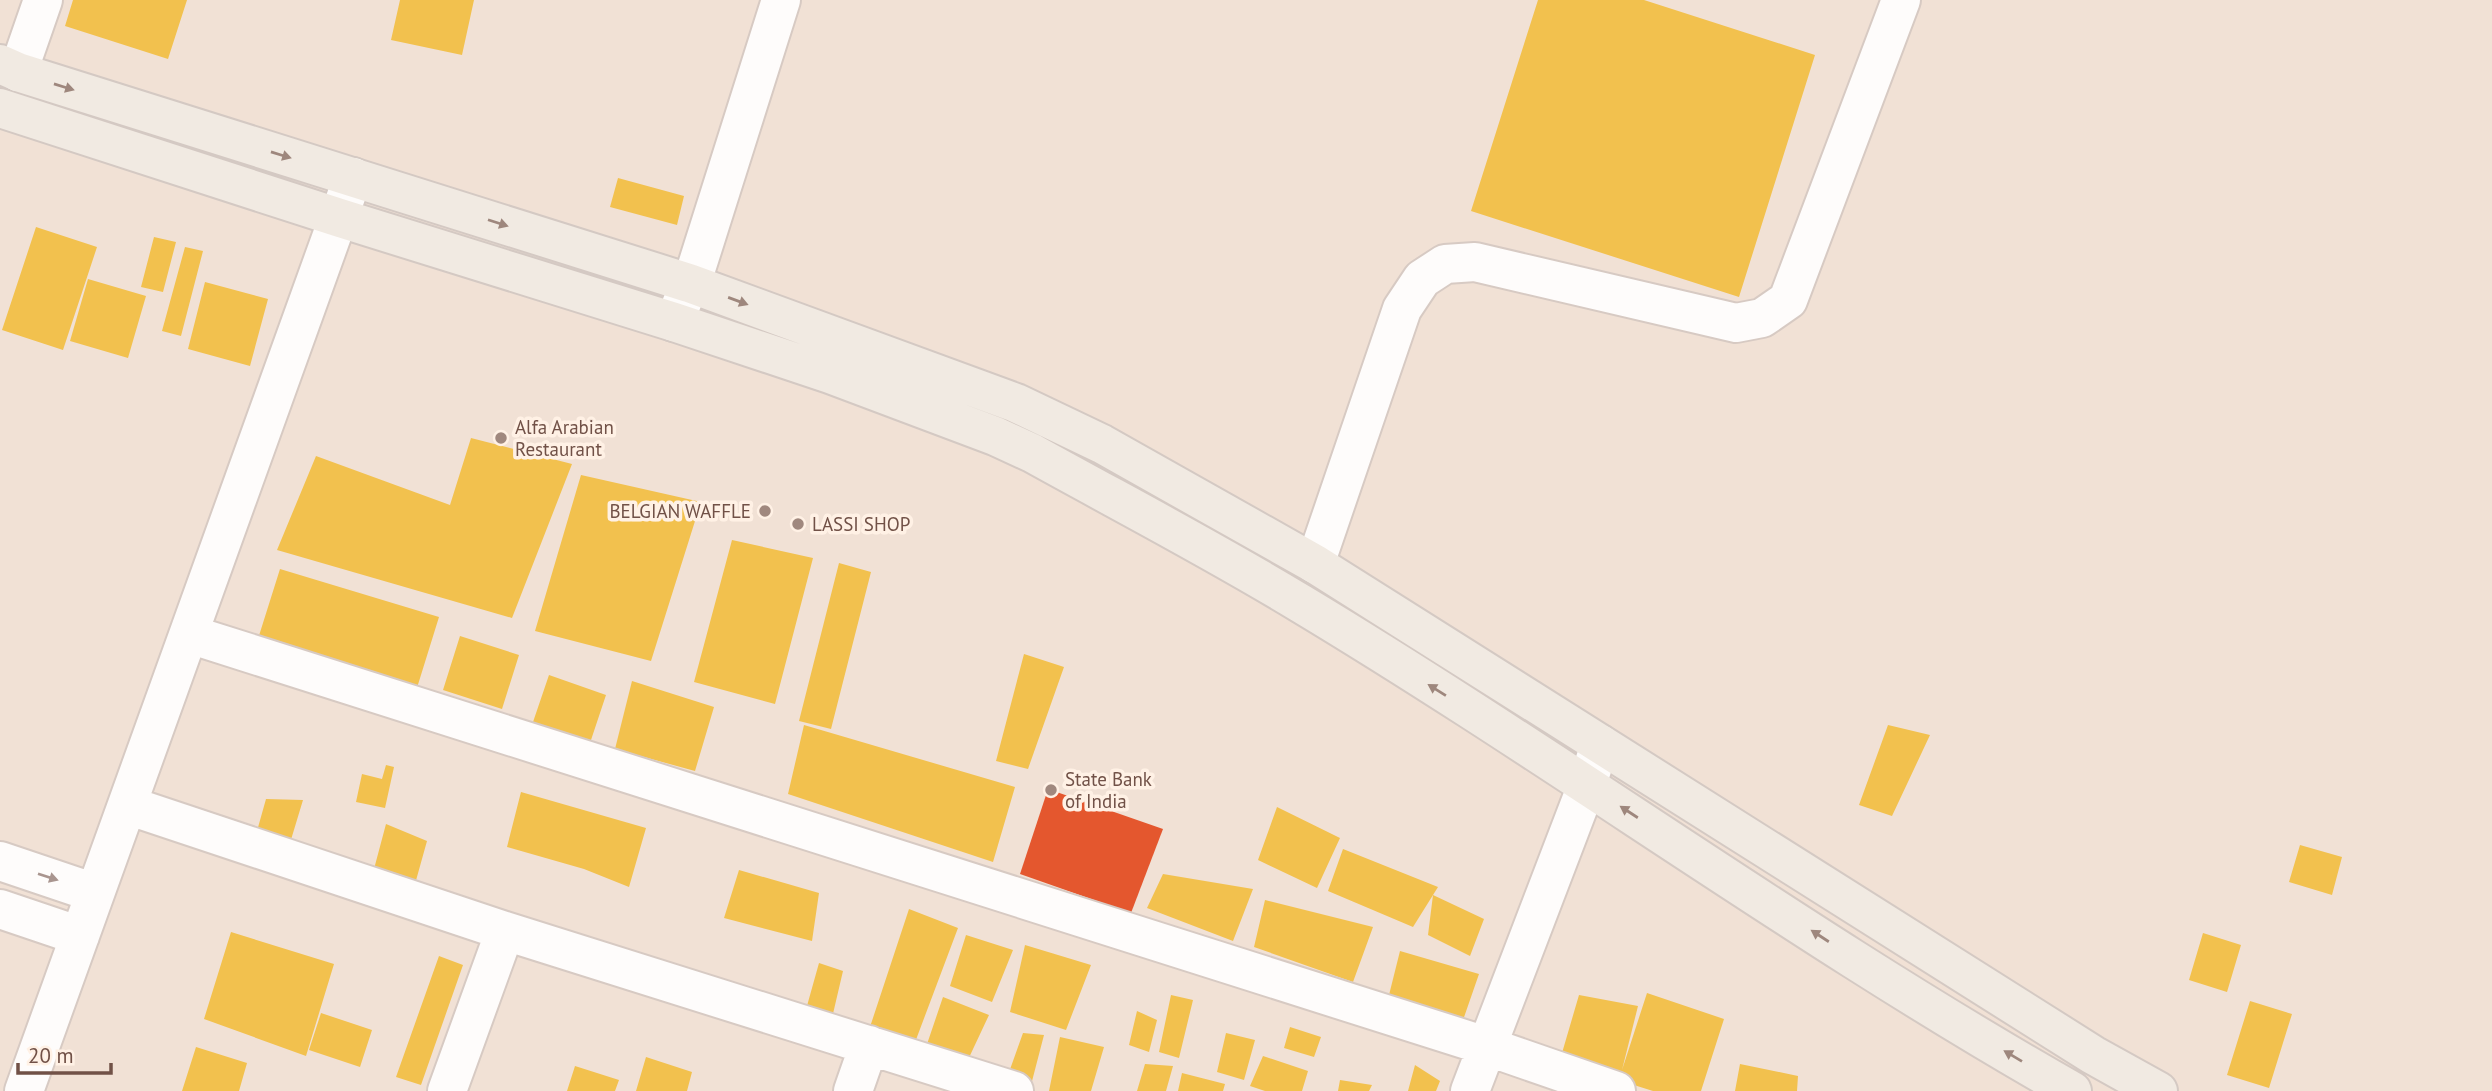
<svg xmlns="http://www.w3.org/2000/svg" width="2492" height="1091" viewBox="0 0 2492 1091" font-family="'PT Sans',sans-serif">
<rect width="100%" height="100%" fill="#f6ede5"/>
<path fill="#f1e1d5" d="M0 0H2492V1091H0Z"/>
<path fill="#f2c14e" d="M73 0H187L168 59 65 26Z
M400 0H474L462 55 391 40Z
M1538 0H1644L1815 55 1739 297 1471 211Z
M618 178 684 196 677 225 610 207Z
M36 227 97 247 63 350 2 330Z
M154 237 176 242 163 292 141 287Z
M185 247 203 251 181 336 162 331Z
M88 279 146 296 128 358 70 341Z
M205 282 268 299 250 366 188 349Z
M471 438 572 464 512 618 277 550 316 456 450 505Z
M581 475 701 502 651 661 535 631Z
M732 540 813 558 775 704 694 682Z
M839 563 871 572 831 729 799 721Z
M280 569 439 617 416 691 257 642Z
M460 636 519 655 502 709 443 690Z
M1024 654 1064 667 1028 769 996 761Z
M549 675 606 695 590 743 533 722Z
M632 681 714 707 695 771 615 749Z
M804 725 1015 787 993 862 788 794Z
M1888 725 1930 735 1892 816 1859 805Z
M386 765 394 767 385 808 356 802 362 774 382 779Z
M521 792 646 828 629 887 584 869 507 847Z
M266 799 303 800 290 843 257 831Z
M1277 807 1340 838 1317 888 1258 860Z
M386 824 427 841 415 884 374 869Z
M2300 845 2342 857 2332 895 2289 882Z
M1343 849 1438 887 1413 927 1328 891Z
M739 870 819 893 812 941 724 918Z
M1163 874 1253 889 1233 941 1147 908Z
M1433 895 1484 919 1470 956 1428 935Z
M1265 900 1373 927 1353 982 1254 947Z
M909 909 958 928 914 1045 868 1033Z
M231 932 334 964 306 1056 204 1019Z
M2203 933 2241 945 2227 992 2189 980Z
M966 935 1013 950 992 1002 950 986Z
M1025 945 1091 965 1066 1030 1010 1012Z
M1400 951 1479 974 1462 1023 1388 999Z
M439 956 463 965 421 1085 396 1077Z
M819 963 843 971 832 1018 805 1013Z
M1647 993 1724 1019 1701 1091H1653L1618 1080 1562 1053 1579 995 1638 1006 1622 1070Z
M1171 995 1193 1000 1179 1058 1159 1052Z
M943 997 989 1015 966 1064 925 1050Z
M2250 1001 2292 1014 2269 1088 2227 1075Z
M1137 1011 1157 1020 1149 1052 1129 1045Z
M321 1013 372 1030 360 1067 309 1050Z
M1290 1027 1321 1037 1314 1057 1284 1048Z
M1023 1033 1044 1035 1031 1085 1008 1075Z
M1226 1033 1255 1040 1244 1080 1217 1072Z
M1060 1037 1104 1047 1091 1091H1049Z
M196 1047 247 1063 239 1091H182Z
M1263 1056 1308 1071 1302 1091H1265L1250 1086Z
M646 1057 692 1072 687 1091H636Z
M1145 1064 1173 1066 1166 1091H1137Z
M1740 1064 1798 1076 1797 1091H1735Z
M1415 1065 1440 1081 1436 1091H1408Z
M575 1066 619 1080 615 1091H567Z
M1182 1073 1225 1084 1223 1091H1178Z
M1340 1080 1372 1085 1369 1091H1338Z"/>
<path fill="#e4572e" d="M1048 789 1163 829 1131 913 1020 874Z"/>
<g fill="none" stroke-linecap="round" stroke-linejoin="round">
<g stroke="#d7cac3" stroke-width="42">
<path id="minor" d="M18 72 43 0
M674 322 697 266 781 0
M1315 564 1402 309 1422 279 1445 264 1475 262 1736 323 1762 318 1788 300 1901 0
M189 634 1486 1046 1616 1091
M127 805 505 931 1014 1091
M0 861 95 893
M0 909 80 936
M24 1091 353 177
M447 1091 505 931
M853 1091 869 1045
M1470 1091 1587 785 1600 744"/>
</g>
<g stroke="#d4c9c3" stroke-width="42">
<path id="major" d="M0 64 18 72 689 283 1016 403 1102 444 1315 564 2093 1055 2158 1091
M0 108 340 218 674 322 830 374 995 436 1032 453C1122 503 1213 550 1300 603 1561 760 1807 941 2072 1091"/>
</g>
<use href="#minor" stroke="#fefcfb" stroke-width="38"/>
<use href="#major" stroke="#f1eae2" stroke-width="38"/>
</g>
<defs><path id="oneway-solid" d="M-6-.8H1V-3.2L6.5 0L1 3.2V.8H-6Z" transform="scale(1.75)"/></defs>
<g fill="#9e877d">
<use href="#oneway-solid" transform="translate(64 87) rotate(17)"/>
<use href="#oneway-solid" transform="translate(281 155) rotate(17)"/>
<use href="#oneway-solid" transform="translate(498 223) rotate(18)"/>
<use href="#oneway-solid" transform="translate(738 301) rotate(20)"/>
<use href="#oneway-solid" transform="translate(1437 690) rotate(-148)"/>
<use href="#oneway-solid" transform="translate(1629 812) rotate(-147)"/>
<use href="#oneway-solid" transform="translate(1820 936) rotate(-147)"/>
<use href="#oneway-solid" transform="translate(2013 1056) rotate(-149)"/>
</g>
<use fill="#a9958f" href="#oneway-solid" transform="translate(48 877) rotate(18)"/>
<g fill="#a0887e" stroke="#fff1e5" stroke-width="2.5">
<circle cx="501" cy="438" r="7"/>
<circle cx="765" cy="511" r="7"/>
<circle cx="798" cy="524" r="7"/>
<circle cx="1051" cy="790" r="7"/>
</g>
<g text-anchor="middle" stroke-width="7" stroke-linejoin="round" paint-order="stroke">
<g font-size="19" fill="#715147" stroke="#fff1e5" text-anchor="start">
<text x="515" y="434">Alfa Arabian<tspan x="515" dy="22">Restaurant</tspan></text>
<text x="751" y="518" text-anchor="end">BELGIAN WAFFLE</text>
<text x="812" y="531">LASSI SHOP</text>
<text x="1065" y="786">State Bank<tspan x="1065" dy="22">of India</tspan></text>
</g>
</g>
<path d="M18 1063v10h93v-10" fill="none" stroke="#715147" stroke-width="3.5"/>
<text x="28" y="1063" font-size="21" fill="#715147" stroke="#fff1e5" stroke-width="5" paint-order="stroke">20 m</text>
</svg>
